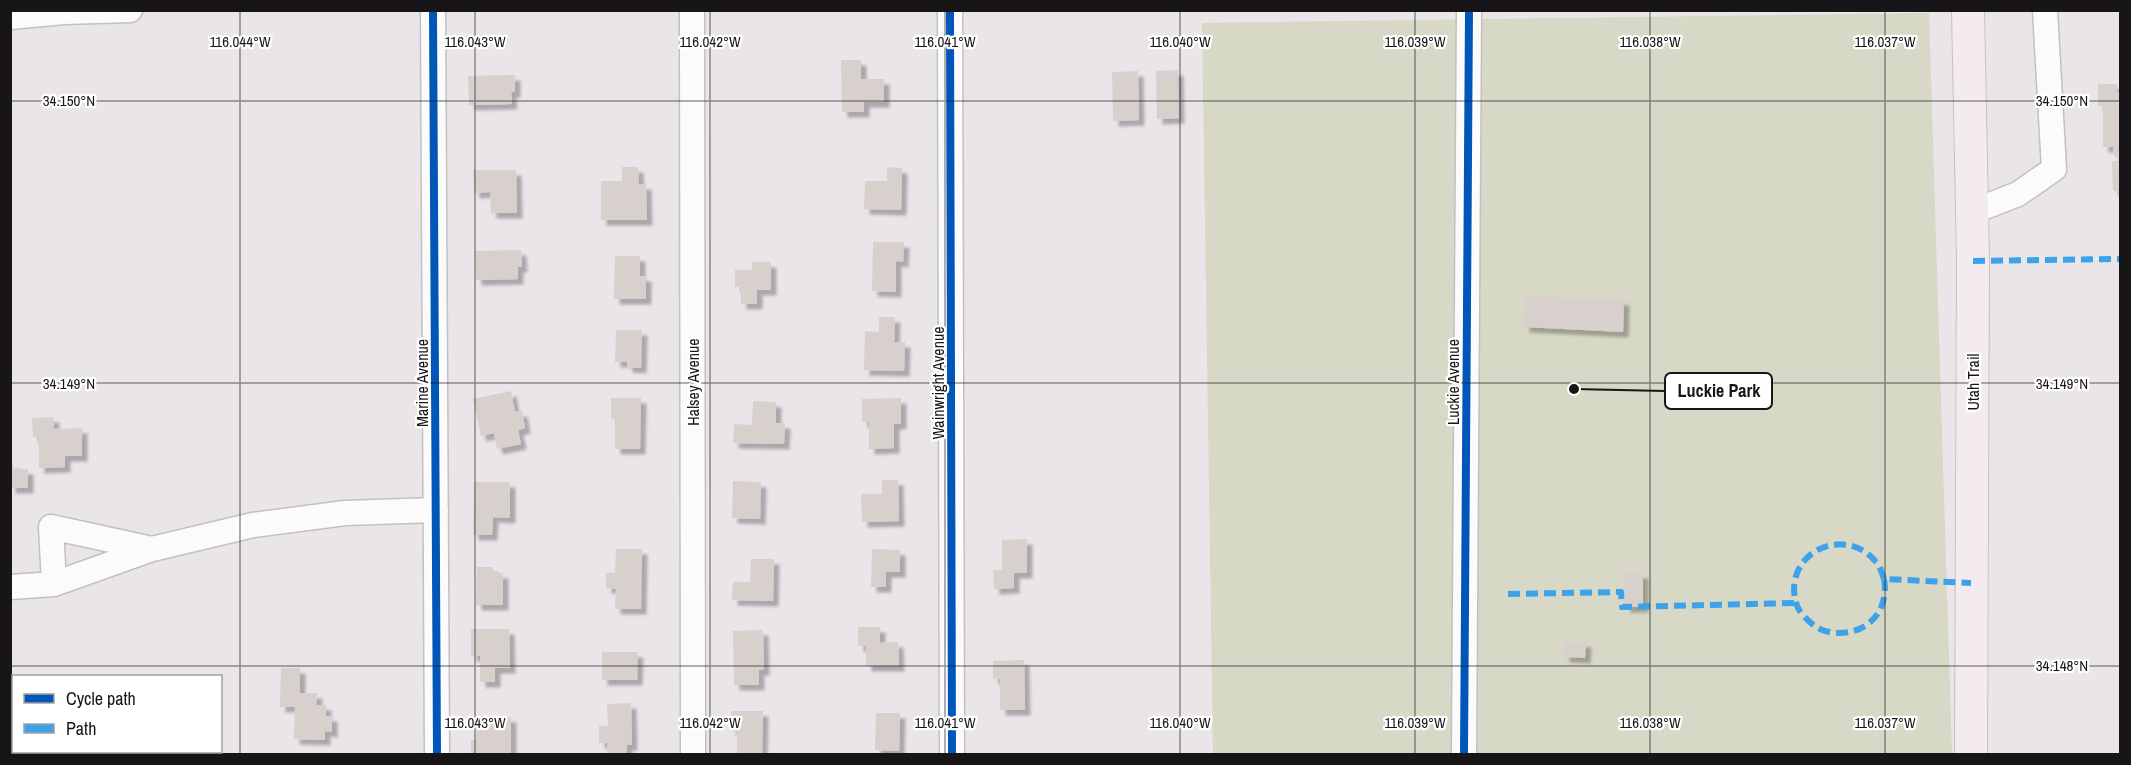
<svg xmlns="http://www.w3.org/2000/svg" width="2131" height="765" viewBox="0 0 2131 765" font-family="'Archivo Narrow',sans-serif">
<defs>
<filter id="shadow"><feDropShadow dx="5.5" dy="5.5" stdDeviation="1.5" flood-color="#0004"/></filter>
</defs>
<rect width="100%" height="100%" fill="#e9e5e9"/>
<path fill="#d7d8c6" d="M1929 13 1952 754H1213L1202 23Z"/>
<path fill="#d7d0cc" filter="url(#shadow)" d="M841 60H861V79H884V102H864V112H842Z
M1178 70 1179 118 1157 119 1156 71Z
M1138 71 1139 120 1113 121 1112 72Z
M515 75V92H511L512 104 469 105 468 76Z
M2098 84H2117V92H2120V156L2114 157 2113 147H2103V106H2098Z
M2112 161H2120V191H2113Z
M622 167H638L639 184H646L647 220H601V181H622Z
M887 167 902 168 901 210 864 209 865 181H887Z
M473 170H516L517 213H491L490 192 474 193Z
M873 242H904L903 262 896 261V292L872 291Z
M521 250 522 267H518V279L476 280 475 251Z
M615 256H640V276H646V299H614Z
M752 262H771V290H757V304H741V287H735V270H752Z
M1525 296 1624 300 1623 332 1524 327Z
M879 317H895L894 342H905L904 371 864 370 865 331 879 332Z
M616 330H642L641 368 627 367V362H615Z
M511 391 515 412 522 411 525 428 518 430 521 444 497 449 494 433 481 436 473 399Z
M611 398H641L640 449H615V419H611Z
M901 398V424H894V448L869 449V422H862V399Z
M753 401 776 402V423H785L784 444 733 443 734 424 752 425Z
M54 417V429L82 428V456H65V467L39 468V437H33L32 418Z
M10 463H13V469H28V488H10Z
M882 480H898L899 521 862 522 861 494H882Z
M733 481 761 482 760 519 732 518Z
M474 482H510V518L493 517 492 535H473Z
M1027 539V573H1014V588L994 589 993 570H1002V540Z
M616 549H642L641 609H615L616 589 606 588V573H615Z
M872 549 900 550V572H886V587H871Z
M751 559H774L773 601 732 600 733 582H750Z
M477 567H493V573H503V605H476Z
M1624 573H1643V607H1625Z
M858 627H880V643L898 642 899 666H866V646H858Z
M471 629H509L510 668H495V682H480V656H471Z
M763 630 764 670H759V685H734L733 631Z
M1565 642H1586L1585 658 1564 657Z
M602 652H638L637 680H602Z
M1024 660 1025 710H1000V679H993V661Z
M281 668H300V693H317L316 705H326V716H332V732L325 731V740L294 739 295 707H280Z
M631 703 632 745H627V754H607V743H599V726H608L607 704Z
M731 711H763L762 754H737V731H731Z
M876 713H900L899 751 875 750Z
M477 716 511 717V754H471V740H476Z"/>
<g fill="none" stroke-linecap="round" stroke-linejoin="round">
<g stroke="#c2c0c2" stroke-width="27">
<path id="minor" d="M433 10 437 754
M692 10 693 754
M950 10 952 754
M10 17 64 12 130 10
M1972 212 2018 194 2054 169 2045 10
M54 584 51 527 152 549
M10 587 54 584 152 549 253 525 345 513 436 510
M1464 754 1469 10"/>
</g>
<g stroke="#c4c2c4" stroke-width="34">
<path id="major" d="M1968 10 1973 261 1971 754"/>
</g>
<use href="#minor" stroke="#fcfbfc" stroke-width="24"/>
<use href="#major" stroke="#f4ebf1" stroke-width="32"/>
<path stroke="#3da2ea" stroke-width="6" stroke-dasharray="12 6" stroke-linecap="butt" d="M1973 261 2120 259
M1884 579C1890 613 1864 638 1830 632 1819 631 1810 623 1803 615 1796 607 1795 601 1794 590 1794 546 1849 528 1876 562 1880 566 1882 573 1884 579L1971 583
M1508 594 1621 592 1622 607 1795 603"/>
<g stroke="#fff" stroke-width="11">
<path id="cycleway" d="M433 10 437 754
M950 10 952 754
M1464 754 1469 10"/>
</g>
<use href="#cycleway" stroke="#0057b8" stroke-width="8"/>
</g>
<path fill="none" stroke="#171517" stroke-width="1.5" stroke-opacity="0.45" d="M240 10V754M475 10V754M710 10V754M945 10V754M1180 10V754M1415 10V754M1650 10V754M1885 10V754M2120 10V754M10 101H2120M10 383H2120M10 666H2120"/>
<g text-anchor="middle" stroke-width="4.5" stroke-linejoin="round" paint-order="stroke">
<g font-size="16" fill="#171517" stroke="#fff">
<text transform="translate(693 382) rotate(-90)" y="6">Halsey Avenue</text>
<text transform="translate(1453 382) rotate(-90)" y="6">Luckie Avenue</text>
<text transform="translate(1973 382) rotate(-90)" y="6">Utah Trail</text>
<text transform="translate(422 383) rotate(-90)" y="6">Marine Avenue</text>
<text transform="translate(938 383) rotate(-90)" y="6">Wainwright Avenue</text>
</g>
</g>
<g font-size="15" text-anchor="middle" fill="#171517" stroke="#fff" stroke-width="4.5" stroke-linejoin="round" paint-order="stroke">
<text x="240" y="47">116.044°W</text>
<text x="475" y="47">116.043°W</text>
<text x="710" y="47">116.042°W</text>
<text x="945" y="47">116.041°W</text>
<text x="1180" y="47">116.040°W</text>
<text x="1415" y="47">116.039°W</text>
<text x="1650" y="47">116.038°W</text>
<text x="1885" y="47">116.037°W</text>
<text x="69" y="106">34.150°N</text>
<text x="2062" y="106">34.150°N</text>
<text x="69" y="389">34.149°N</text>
<text x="2062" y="389">34.149°N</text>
<text x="2062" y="671">34.148°N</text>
<text x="475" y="728">116.043°W</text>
<text x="710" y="728">116.042°W</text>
<text x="945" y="728">116.041°W</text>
<text x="1180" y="728">116.040°W</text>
<text x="1415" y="728">116.039°W</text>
<text x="1650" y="728">116.038°W</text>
<text x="1885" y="728">116.037°W</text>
</g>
<path fill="none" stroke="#171517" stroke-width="2" d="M1574 389L1665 391"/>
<circle fill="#171517" stroke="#fff" stroke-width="2" cx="1574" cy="389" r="6"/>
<rect fill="#fff" stroke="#171517" stroke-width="2" x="1665" y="373" width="107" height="36" rx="6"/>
<g font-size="18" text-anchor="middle" font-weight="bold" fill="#171517">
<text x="1719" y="397">Luckie Park</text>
</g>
<rect width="2131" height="765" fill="none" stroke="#171517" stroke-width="24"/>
<rect x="12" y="675" width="210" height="78" fill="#ffffff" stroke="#a2a1a2" stroke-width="1.5"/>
<rect x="24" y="694" width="30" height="9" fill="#0057b8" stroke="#a2a1a2" stroke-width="1.5"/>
<text x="66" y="705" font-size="18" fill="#171517">Cycle path</text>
<rect x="24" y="724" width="30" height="9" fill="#3da2ea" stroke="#a2a1a2" stroke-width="1.5"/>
<text x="66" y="735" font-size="18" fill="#171517">Path</text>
</svg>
